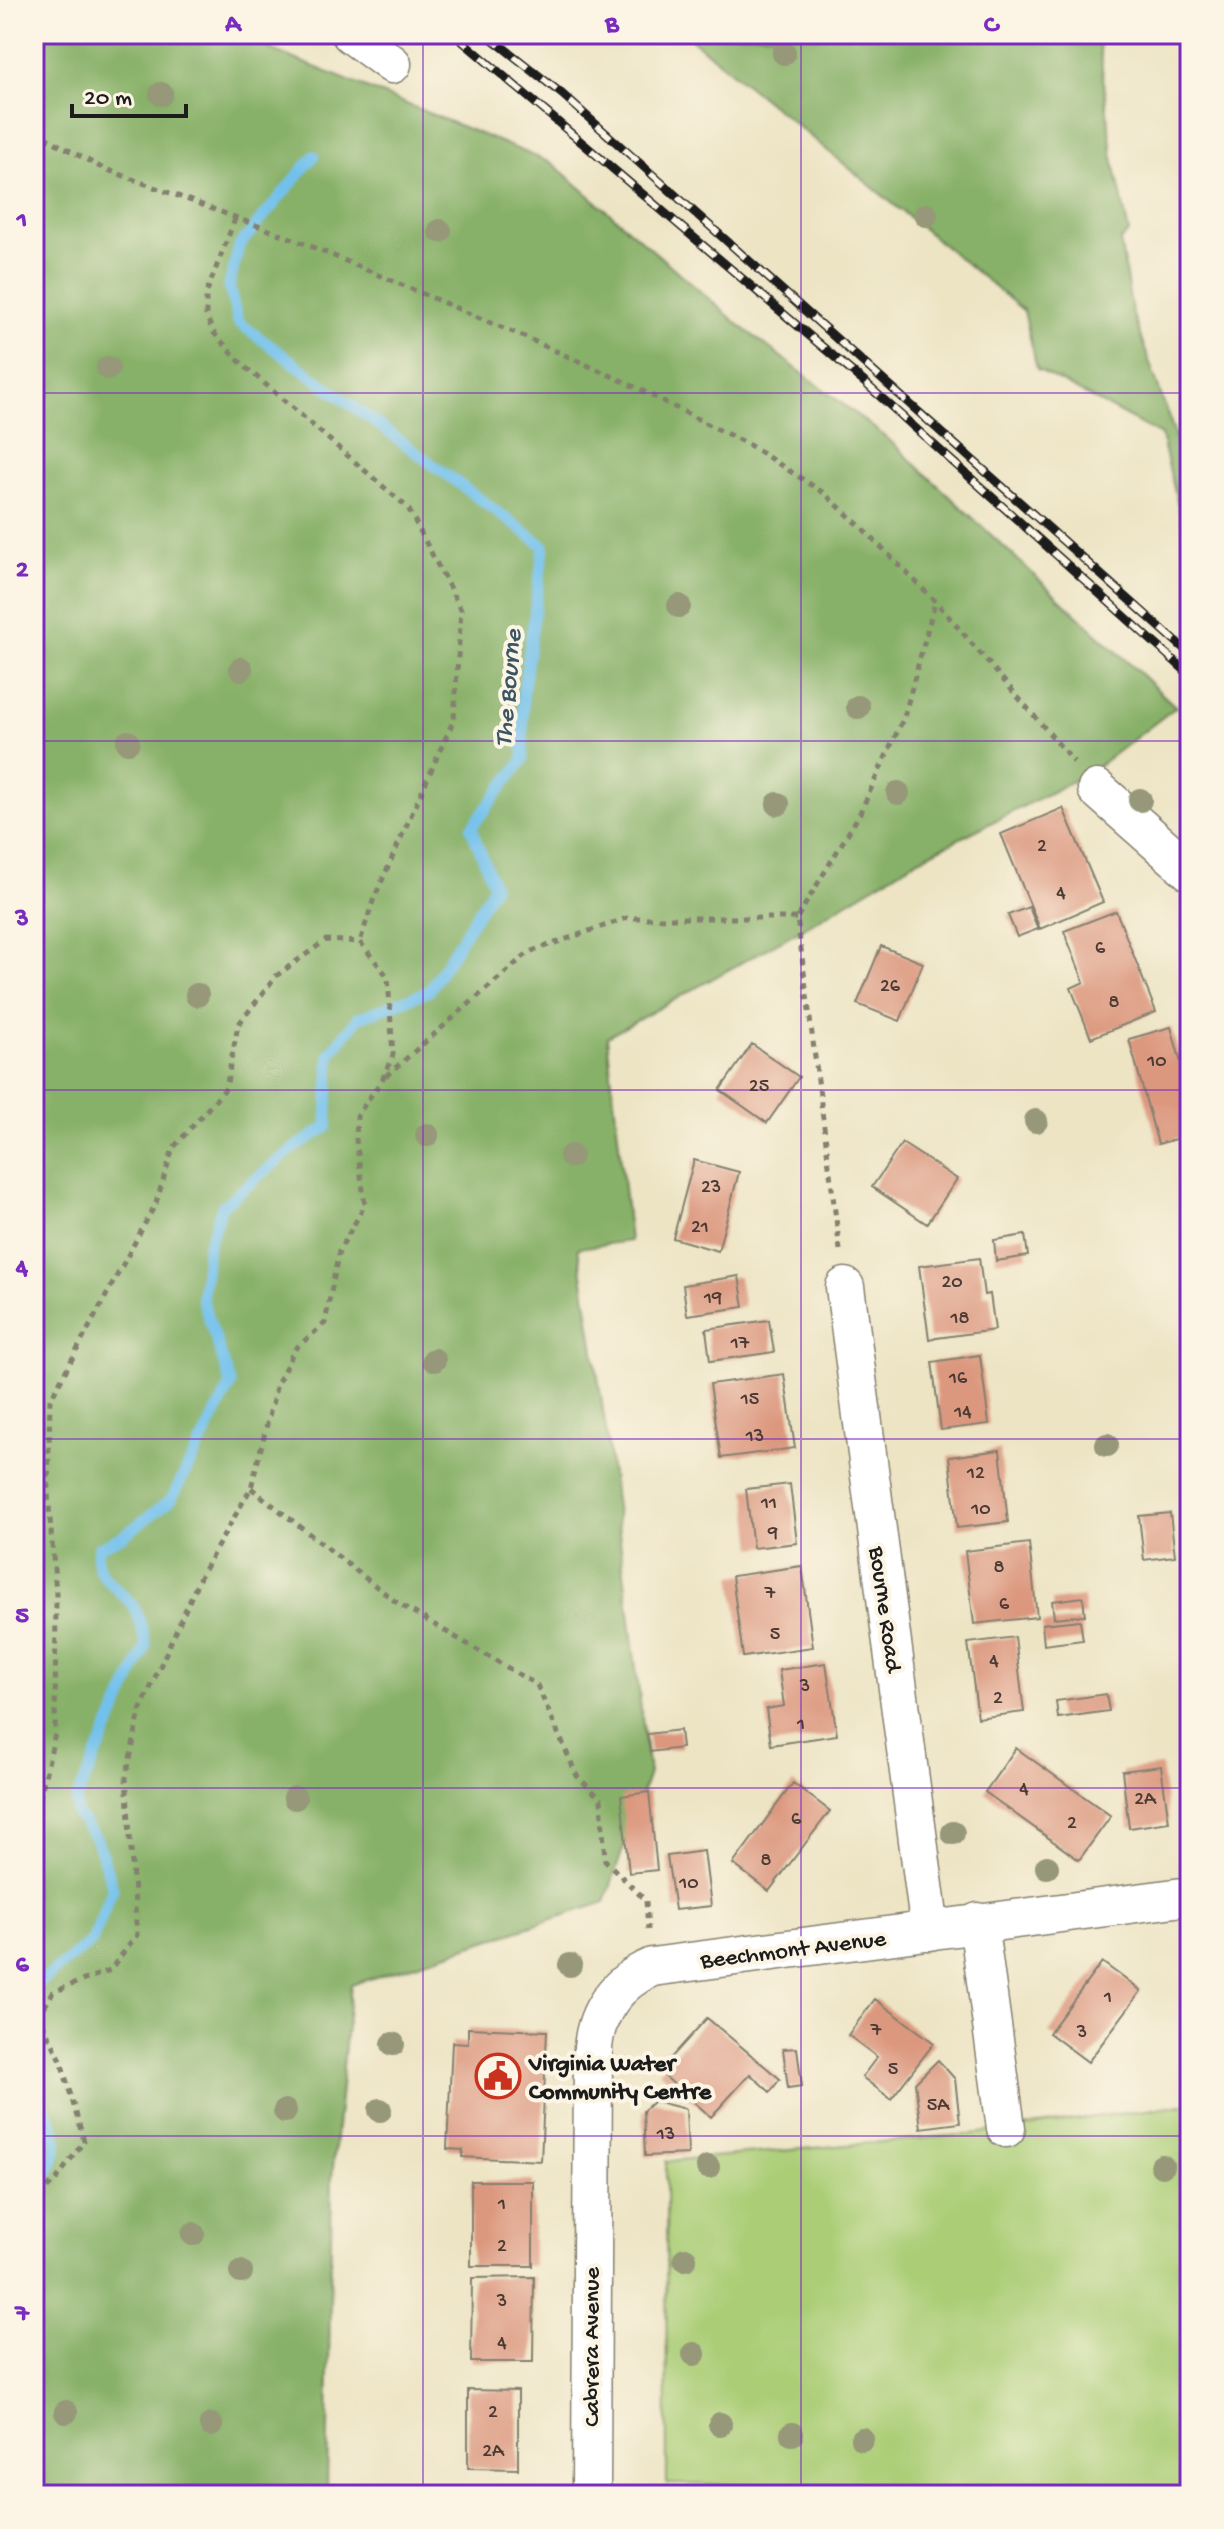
<svg xmlns="http://www.w3.org/2000/svg" width="1224" height="2529" viewBox="0 0 1224 2529" font-family="'Gochi Hand',sans-serif">
<rect width="100%" height="100%" fill="#fcf5e5"/>
<filter id="ink" filterUnits="userSpaceOnUse"><feTurbulence type="fractalNoise" baseFrequency=".0125" numOctaves="2"/><feDisplacementMap in="SourceGraphic" scale="16" xChannelSelector="R" yChannelSelector="G"/><feConvolveMatrix kernelMatrix="1 2 1 2 8 2 1 2 1" color-interpolation-filters="sRGB"/></filter>
<filter id="wash" filterUnits="userSpaceOnUse"><feTurbulence type="fractalNoise" baseFrequency=".006" numOctaves="4" result="noise"/><feDisplacementMap in="SourceGraphic" scale="32" xChannelSelector="R" yChannelSelector="G"/><feGaussianBlur stdDeviation="1.8" result="paint"/><feColorMatrix in="noise" values="0 0 0 0 0 0 0 0 0 0 0 0 0 0 0 0 0 1.4 0 .05"/><feComposite in="paint" operator="in"/></filter>
<g filter="url(#wash)">
<rect width="100%" height="100%" fill="#ede4c4"/>
<path fill="#aacd76" stroke="#637449" stroke-width="2" d="M1190 2104V2495H832V2486L667 2484 666 2161 972 2134Z"/>
<path fill="#87b067" stroke="#526642" stroke-width="2" d="M34 34H233L552 163 738 324 887 438 1176 707 1091 772 919 859 804 928 607 1037 630 1241 578 1248 607 1436 649 1773 605 1902 351 1985 332 2178 327 2495H34Z
M685 34H1098L1112 153 1129 233 1120 240 1132 312 1180 449 1190 523V555L1161 435 1037 369 1024 311Z"/>
<g fill="none" stroke-linecap="round" stroke-linejoin="round">
<path stroke="#72c1ed" stroke-width="11" d="M34 1987 92 1941 113 1888 97 1840 76 1813V1800L146 1646C143 1634 141 1619 135 1609 122 1587 88 1577 99 1547L123 1536 171 1500 231 1384 202 1299 208 1245 222 1206 294 1148 327 1127 330 1054 358 1018 429 991 494 886 471 828 523 760V693L544 546 238 322 229 286 239 246 314 156
M34 2090C58 2127 69 2154 34 2190"/>
</g>
<g id="blocks">
<path fill="#dc987f" d="M1063 808 1103 902 1040 929 1001 834Z
M1029 907 1038 929 1017 937 1008 915Z
M1116 911 1156 1012 1091 1038 1071 988 1084 982 1064 931Z
M881 946 923 963 900 1021 857 1004Z
M1171 1027 1190 1095V1135L1158 1144 1129 1039Z
M752 1044 799 1077 767 1123 720 1090Z
M902 1143 957 1179 927 1224 872 1187Z
M694 1160 739 1172 718 1251 673 1238Z
M1025 1235 1028 1256 996 1261 994 1240Z
M979 1258 984 1295 990 1294 995 1330 929 1339 919 1266Z
M739 1276 744 1307 687 1315 683 1285Z
M769 1320 774 1352 710 1361 706 1329Z
M980 1355 989 1424 941 1430 932 1362Z
M784 1374 795 1448 721 1458 710 1384Z
M1000 1450 1008 1522 957 1528 949 1457Z
M790 1484 797 1543 753 1548 746 1489Z
M1170 1513 1175 1556 1144 1560 1139 1516Z
M1029 1543 1037 1617 974 1624 965 1551Z
M802 1566 813 1647 743 1657 732 1576Z
M1083 1597 1085 1615 1054 1618 1052 1601Z
M1080 1620 1083 1640 1044 1645 1042 1624Z
M1015 1637 1024 1712 978 1718 968 1643Z
M826 1663 837 1735 771 1745 766 1709 784 1706 779 1670Z
M1106 1694 1109 1711 1058 1718 1056 1701Z
M680 1730 682 1748 650 1752 647 1734Z
M1016 1748 1111 1816 1079 1860 985 1792Z
M1161 1766 1169 1822 1129 1828 1122 1771Z
M793 1783 830 1811 769 1891 733 1864Z
M649 1792 657 1870 629 1873 621 1796Z
M704 1851 711 1906 675 1910 667 1856Z
M1102 1962 1141 1991 1088 2062 1049 2033Z
M875 1999 934 2043 891 2099 862 2077 877 2057 848 2035Z
M707 2018 780 2079 770 2092 750 2074 711 2117 659 2071Z
M468 2028 547 2031 541 2161 462 2157 463 2150 447 2149 452 2042 468 2043Z
M797 2048 802 2086 788 2088 783 2049Z
M938 2060 955 2079 960 2123 921 2128 915 2083Z
M654 2101 686 2109 688 2154 645 2156 643 2111Z
M471 2181H533V2266H471Z
M534 2277 533 2362H471L472 2278Z
M468 2390 518 2391V2469L468 2468Z
M476 2492H526V2495H476Z"/>
</g>
</g>
<g filter="url(#ink)">
<use href="#blocks" fill-opacity="0" stroke="#848070" stroke-width="2"/>
<g fill="none" stroke-linecap="round" stroke-linejoin="round">
<g stroke="#848070" stroke-width="41">
<path id="minor" d="M351 34 392 64
M1097 789 1190 871
M845 1287 930 1931
M978 1922 1006 2128
M591 2495 593 2048C596 2011 617 1982 652 1967L1190 1896"/>
</g>
<path stroke="#848070" stroke-width="5" stroke-dasharray="6 6" stroke-linecap="butt" d="M34 131 100 167 296 240 520 335 625 382 751 446 824 493 861 527 936 602 1074 762
M235 219 206 294V315L213 332 242 364 408 508 461 610 454 719 373 901 360 942
M386 1076 529 952 627 918H797
M840 1250 797 918 859 815 904 717 935 602
M251 1488 396 1602 537 1685 577 1776 601 1799 605 1860 646 1901 648 1930
M34 1822 55 1734 56 1593 48 1493 50 1400 156 1203 173 1148 226 1088 238 1025 276 976 326 940 360 942 388 977 393 1055 383 1078 357 1116 356 1139 365 1205 339 1251 325 1323 295 1349 277 1384 251 1488 201 1575 140 1711 126 1778 137 1935 110 1970 53 1992 39 2017 60 2058 84 2141 56 2180 34 2200
M34 1865V1899"/>
<use href="#minor" stroke="#fff" stroke-width="38"/>
<g stroke="#1c1c1c" stroke-width="9">
<path id="rail" d="M454 34 864 382 1190 675
M486 34 562 94 1190 654"/>
</g>
<use href="#rail" stroke="#fcf5e5" stroke-width="6" stroke-dasharray="18" stroke-linecap="butt"/>
</g>
<g fill="#969879">
<circle cx="784" cy="53" r="12"/>
<circle cx="161" cy="94" r="12"/>
<circle cx="926" cy="215" r="12"/>
<circle cx="440" cy="231" r="12"/>
<circle cx="108" cy="368" r="12"/>
<circle cx="679" cy="606" r="12"/>
<circle cx="241" cy="669" r="12"/>
<circle cx="858" cy="707" r="12"/>
<circle cx="128" cy="742" r="12"/>
<circle cx="898" cy="793" r="12"/>
<circle cx="1140" cy="800" r="12"/>
<circle cx="778" cy="804" r="12"/>
<circle cx="197" cy="995" r="12"/>
<circle cx="1036" cy="1121" r="12"/>
<circle cx="427" cy="1135" r="12"/>
<circle cx="571" cy="1156" r="12"/>
<circle cx="434" cy="1360" r="12"/>
<circle cx="1107" cy="1445" r="12"/>
<circle cx="295" cy="1798" r="12"/>
<circle cx="953" cy="1833" r="12"/>
<circle cx="1047" cy="1867" r="12"/>
<circle cx="570" cy="1965" r="12"/>
<circle cx="393" cy="2044" r="12"/>
<circle cx="380" cy="2110" r="12"/>
<circle cx="285" cy="2111" r="12"/>
<circle cx="1162" cy="2166" r="12"/>
<circle cx="708" cy="2167" r="12"/>
<circle cx="193" cy="2234" r="12"/>
<circle cx="685" cy="2259" r="12"/>
<circle cx="241" cy="2272" r="12"/>
<circle cx="694" cy="2354" r="12"/>
<circle cx="66" cy="2412" r="12"/>
<circle cx="720" cy="2424" r="12"/>
<circle cx="211" cy="2425" r="12"/>
<circle cx="792" cy="2434" r="12"/>
<circle cx="862" cy="2439" r="12"/>
</g>
</g>
<path fill="none" stroke="#7b2cbf" stroke-width="2" stroke-opacity="0.55" d="M423 34V2495M801 34V2495M34 393H1190M34 741H1190M34 1090H1190M34 1439H1190M34 1788H1190M34 2136H1190"/>
<defs>
<g id="civic-ring" transform="scale(2.3)"><circle r="9.5" fill="#fcf5e5" stroke="#c8321e" stroke-width="1.5"/><path d="M-.6-6.5H3V-4.5H.6V-3L4-1V1h2V6H-6V1h2V-1L-.6-3ZM-1.2 2.5V6h2.4V2.5Z" fill="#c8321e"/></g>
</defs>
<g fill-rule="evenodd">
<use href="#civic-ring" x="498" y="2076"/>
</g>
<g text-anchor="middle" stroke-width="8" stroke-linejoin="round" paint-order="stroke">
<g font-size="20" fill="#4c3b35">
<text x="1042" y="851">2</text>
<text x="1061" y="898">4</text>
<text x="1100" y="953">6</text>
<text x="890" y="991">26</text>
<text x="1114" y="1007">8</text>
<text x="1157" y="1066">10</text>
<text x="759" y="1091">25</text>
<text x="711" y="1192">23</text>
<text x="700" y="1232">21</text>
<text x="952" y="1287">20</text>
<text x="713" y="1303">19</text>
<text x="960" y="1323">18</text>
<text x="740" y="1348">17</text>
<text x="958" y="1383">16</text>
<text x="750" y="1404">15</text>
<text x="963" y="1417">14</text>
<text x="755" y="1441">13</text>
<text x="976" y="1478">12</text>
<text x="769" y="1508">11</text>
<text x="981" y="1514">10</text>
<text x="773" y="1538">9</text>
<text x="999" y="1572">8</text>
<text x="770" y="1598">7</text>
<text x="1004" y="1609">6</text>
<text x="775" y="1639">5</text>
<text x="994" y="1666">4</text>
<text x="805" y="1691">3</text>
<text x="998" y="1703">2</text>
<text x="801" y="1729">1</text>
<text x="1024" y="1794">4</text>
<text x="1145" y="1804">2A</text>
<text x="796" y="1824">6</text>
<text x="1072" y="1828">2</text>
<text x="766" y="1865">8</text>
<text x="689" y="1888">10</text>
<text x="1108" y="2002">1</text>
<text x="876" y="2035">7</text>
<text x="1082" y="2037">3</text>
<text x="893" y="2074">5</text>
<text x="938" y="2110">5A</text>
<text x="666" y="2139">13</text>
<text x="502" y="2209">1</text>
<text x="502" y="2251">2</text>
<text x="502" y="2306">3</text>
<text x="502" y="2348">4</text>
<text x="493" y="2417">2</text>
<text x="493" y="2456">2A</text>
</g>
<g font-size="24" fill="#1c1c1c" stroke="#fcf5e5">
<text transform="translate(887 1609) rotate(82)" y="8">Bourne Road</text>
<text transform="translate(793 1948) rotate(-7)" y="8">Beechmont Avenue</text>
<text transform="translate(590 2347) rotate(-90)" y="8">Cabrera Avenue</text>
</g>
<g font-size="24" font-weight="bold" fill="#1c1c1c" stroke="#fcf5e5" text-anchor="start">
<text x="529" y="2070">Virginia Water<tspan x="529" dy="28">Community Centre</tspan></text>
</g>
<g font-size="26" font-style="italic" fill="#3a5665" stroke="#fcf5e5">
<text transform="translate(506 688) rotate(-85)" y="9">The Bourne</text>
</g>
</g>
<rect width="1224" height="2529" fill="none" stroke="#fcf5e5" stroke-width="88"/>
<path d="M72 104v12h114v-12" fill="none" stroke="#1c1c1c" stroke-width="4"/>
<text x="84" y="104" font-size="24" fill="#1c1c1c" stroke="#fcf5e5" stroke-width="6" paint-order="stroke">20 m</text>
<rect x="44" y="44" width="1136" height="2441" fill="none" stroke="#7b2cbf" stroke-width="3"/>
<g font-size="26" text-anchor="middle" font-weight="bold" fill="#7b2cbf">
<text x="233" y="31">A</text>
<text x="612" y="31">B</text>
<text x="991" y="31">C</text>
<text x="22" y="227">1</text>
<text x="22" y="576">2</text>
<text x="22" y="925">3</text>
<text x="22" y="1274">4</text>
<text x="22" y="1622">5</text>
<text x="22" y="1971">6</text>
<text x="22" y="2320">7</text>
</g>
</svg>
